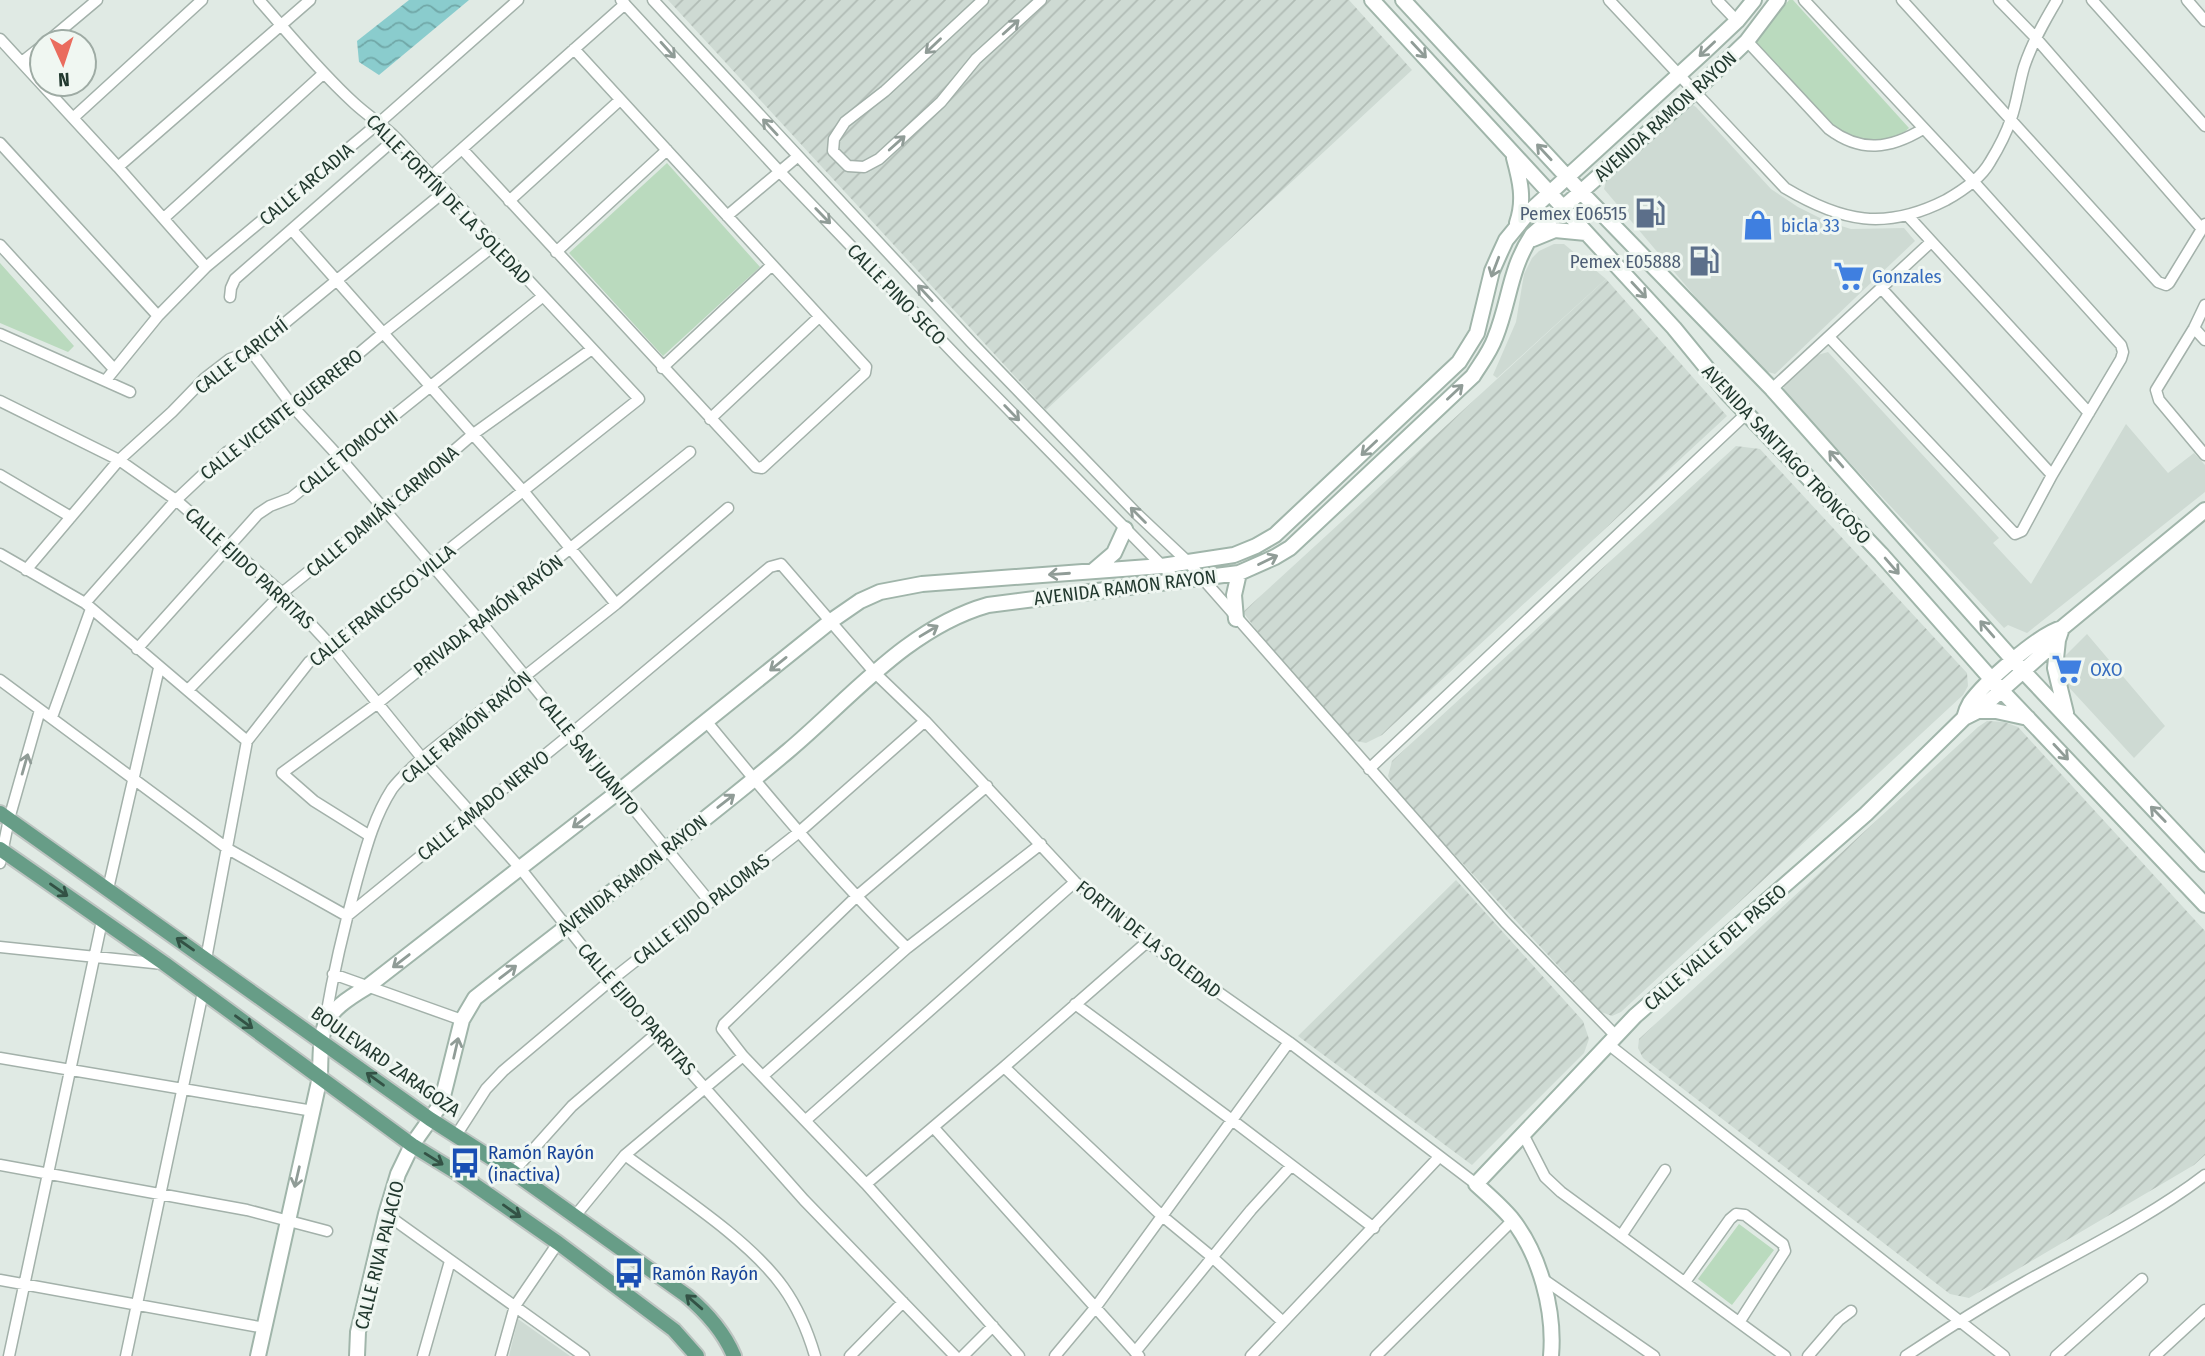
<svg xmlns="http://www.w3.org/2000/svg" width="2205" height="1356" viewBox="0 0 2205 1356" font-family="'Fira Sans Condensed',sans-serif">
<defs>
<pattern id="industrial-furrows" width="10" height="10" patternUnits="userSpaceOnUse" patternTransform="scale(1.75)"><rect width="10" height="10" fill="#cedad3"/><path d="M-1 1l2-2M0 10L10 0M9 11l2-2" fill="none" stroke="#b1bcb5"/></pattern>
<pattern id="water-waves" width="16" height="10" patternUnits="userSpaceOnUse" patternTransform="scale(1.75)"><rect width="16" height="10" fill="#8acccd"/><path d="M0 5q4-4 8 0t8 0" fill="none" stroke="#70a7a7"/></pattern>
</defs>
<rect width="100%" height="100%" fill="#e0eae4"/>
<path fill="#cedad3" d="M1691 104 1696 107 1771 189 1798 207 1828 222 1851 229 1904 228 1915 241 1775 374 1765 371 1698 300 1604 189 1606 181Z
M1554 244H1564L1606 279 1497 378 1493 375 1516 322 1524 274 1532 258 1539 251Z
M1828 352 1999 538 1993 543 2031 584 2126 424 2168 473 2194 453 2205 465V492L2027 633 2008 625 2004 628 1784 392V386L1814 356Z
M2087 634 2165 726 2134 758 2064 682 2061 669 2065 656Z
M518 1319 570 1356H509Z"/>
<path fill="url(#industrial-furrows)" d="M668 0H1349L1412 70 1046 410Z
M1606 279 1727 416 1382 735 1366 743 1351 740 1273 652 1243 612Z
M1736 446 1760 449 1967 673 1968 686 1963 695 1621 1012 1612 1016 1601 1012 1412 809 1395 790 1388 776 1392 761Z
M1987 721 2004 722 2018 727 2205 931V1155L2194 1165 1969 1298 1950 1294 1643 1058 1638 1048 1639 1039 1978 727Z
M1456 880 1583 1021 1589 1039 1584 1053 1472 1165 1298 1036Z"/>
<path fill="#badabe" d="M1789 0H1793L1909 128C1891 146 1859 145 1839 130 1829 123 1820 112 1812 103 1793 83 1774 63 1756 42Z
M667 163 760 267 663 356 569 253Z
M0 263 74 346 68 352 0 323Z
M1739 1224 1774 1250 1732 1305 1698 1279Z"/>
<path fill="url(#water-waves)" d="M409 0H469L379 75 359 62 357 41Z"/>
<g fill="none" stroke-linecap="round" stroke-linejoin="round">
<g stroke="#a3b1aa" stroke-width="13">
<path id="street" d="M621 0 779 171 964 364 1178 582
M653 0 972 343 1137 514 1188 562 1505 922 1616 1036
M983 0 885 91 845 122 834 139 833 151 848 166 864 167 879 159 941 102 976 59 1041 0
M1609 0 1785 188C1842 222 1885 231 1946 200 1962 191 1981 178 1990 162 1998 149 2006 134 2011 119 2017 102 2019 84 2024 67 2032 43 2044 22 2057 0
M1717 0 1737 21
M1804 0 1973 181 2121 345 2123 352 2121 359 2052 475 2022 531 2015 534 1829 337
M1902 0 2158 282 2166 285 2169 283 2205 224
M1999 0 2035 37 2202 229
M2092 0 2205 126
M2187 0 2205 21
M0 39 118 167 206 267
M1747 41 1829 129C1861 153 1890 149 1923 129
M47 42 97 0
M22 62 42 46
M73 118 202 0
M0 143 158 316
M462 149 756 467 762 468 865 373 866 367 574 49
M118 167 310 0
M437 171 625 4
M509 201 620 100
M727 216 797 157
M1908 216 2089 413
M164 218 324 73
M292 230 524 492 616 604
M0 245 114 369
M556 252 667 150
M1881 288 2052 475
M230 297 231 288 235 279 396 138
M2205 305 2194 328 2156 390 2159 400 2205 455
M2194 328 2205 340
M0 334 130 392
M251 351 294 408 341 459 480 621 710 902
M662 368 772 265
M106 380 158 316 206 267 380 122 518 0
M1772 389 1931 242
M0 401 119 460 176 500 282 593 332 647 422 758 520 868 610 981 804 1200 955 1356
M710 419 819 317
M0 475 71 517
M0 554 85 603 247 741
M26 570 119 460 172 412 204 379 230 359 251 351 445 191
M85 603 176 500 227 452 253 440 294 408 382 334 496 244
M137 649 258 514 270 506 291 498 542 297
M0 680 228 849 347 916 572 733 770 567 781 564 875 673 925 721 1075 882 1147 942 1289 1042 1476 1184
M188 690 282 593 384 511 472 435 592 349
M52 717 91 609
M706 721C771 800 835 877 907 948
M1369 769 1746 414
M987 786 856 897 724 1024 722 1029 743 1056 866 1184 1019 1356
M370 836 314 801 282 773 378 703 690 452
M0 863 9 819 40 710
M108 889 159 668
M0 947 163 964
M206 959 247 741 309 662 332 647 432 563 639 399 396 138C383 125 368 116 354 103 320 72 290 35 259 0
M333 974 462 1020
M1075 1004 1232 1120 1374 1228
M325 1022C333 974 344 927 357 880 366 848 374 817 392 789 400 778 412 768 422 758L616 604 728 508
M1608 1044 2004 1356
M0 1058 313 1111
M1004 1067 1161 1215 1212 1257 1283 1322
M764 1075 907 948 1041 844
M806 1120 1075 882
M934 1128 1139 1356
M457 1134 486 1089 503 1071 610 981 798 833 925 721
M1524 1136 1545 1177 1561 1192 1785 1356
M625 1155C673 1191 749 1239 783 1287 798 1308 808 1332 815 1356
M0 1165 247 1210 327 1231
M513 1172 572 1106 656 1034
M866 1184 1004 1067 1147 942
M386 1214 584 1356
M575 1216 625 1155 743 1056
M1621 1236 1665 1170
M1543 1279 1654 1356
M0 1280 265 1328
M1685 1282 1730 1219 1736 1214 1745 1215 1783 1244 1785 1251 1740 1321
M1135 1352 1251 1210 1291 1166
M9 1356 102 921
M126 1356 203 992
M423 1356 450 1261
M501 1356 515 1306 558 1243
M850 1356 903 1302
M963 1356 993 1326
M1055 1356 1095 1308 1289 1042
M1251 1356 1439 1157
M1376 1356 1513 1220
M1808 1356 1839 1320 1851 1311
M1906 1356C1945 1330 1984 1305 2025 1282 2086 1248 2150 1217 2205 1175
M2056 1356 2142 1279
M2155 1356 2205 1310"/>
</g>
<g stroke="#a0b5aa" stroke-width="18">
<path id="secondary" d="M1372 0 1674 328 1728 394 1881 554 2001 690 2205 905
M1403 0 1581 192 1772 389 2023 671 2205 864
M1514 158C1520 180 1525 200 1517 223
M1533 239 1555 230 1586 233
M1093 571 1114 553 1125 529
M1236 619 1234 595 1239 573
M2058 640 2055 668 2066 713
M1978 711H1996L2028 718
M1964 718C1965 714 1967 708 1970 703 1984 683 2039 634 2062 628L2205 510
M258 1356 320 1077C321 1024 320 1015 367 987L618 792 831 621 860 601 880 592 922 584 1162 566 1234 555 1256 546 1275 535 1459 362 1477 333 1492 271 1500 253 1506 240 1529 212 1705 51 1737 21 1754 0
M357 1356 358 1332 386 1214 398 1174 412 1145 441 1104 462 1020 475 998C579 916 686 837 788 751 850 699 907 628 988 605L1239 573 1275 557 1290 548 1473 376C1481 363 1490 352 1495 338 1510 301 1509 270 1532 235L1695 91 1747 41 1778 0
M1551 1356C1555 1311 1540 1254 1511 1218 1501 1206 1488 1195 1476 1184L1635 1016 1866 814 1964 718 1978 711 2058 640 2062 628"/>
</g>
<g stroke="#bdc4c1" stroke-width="18">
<path id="primary" d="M0 813 430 1119 513 1172 687 1296C706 1312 724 1332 734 1356
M0 849 165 964 412 1145 456 1172 558 1243 674 1330 697 1356"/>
</g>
<use href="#street" stroke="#fff" stroke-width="10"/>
<use href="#secondary" stroke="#fff" stroke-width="14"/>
<use href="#primary" stroke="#679d87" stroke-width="14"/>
</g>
<defs><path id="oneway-shaft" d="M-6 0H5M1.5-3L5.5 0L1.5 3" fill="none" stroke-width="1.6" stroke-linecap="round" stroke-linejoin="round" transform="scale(1.75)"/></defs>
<g stroke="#909c97">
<use href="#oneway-shaft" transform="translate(1011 27) rotate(-42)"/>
<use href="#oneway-shaft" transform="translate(933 46) rotate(136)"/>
<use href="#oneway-shaft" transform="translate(1707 49) rotate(137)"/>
<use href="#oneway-shaft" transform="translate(668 50) rotate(48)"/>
<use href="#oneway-shaft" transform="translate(1419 50) rotate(47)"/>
<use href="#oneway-shaft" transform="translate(770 127) rotate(-133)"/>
<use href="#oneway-shaft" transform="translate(897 143) rotate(-42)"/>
<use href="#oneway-shaft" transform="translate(1544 152) rotate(-133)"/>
<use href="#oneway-shaft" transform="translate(823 216) rotate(46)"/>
<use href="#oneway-shaft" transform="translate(1495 267) rotate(111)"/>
<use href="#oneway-shaft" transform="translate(1639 290) rotate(47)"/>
<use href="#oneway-shaft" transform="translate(925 293) rotate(-133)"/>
<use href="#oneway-shaft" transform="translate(1455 392) rotate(-43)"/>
<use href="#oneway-shaft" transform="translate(1012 413) rotate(46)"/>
<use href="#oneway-shaft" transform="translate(1369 448) rotate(137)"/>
<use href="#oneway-shaft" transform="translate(1836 459) rotate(-131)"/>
<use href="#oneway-shaft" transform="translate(1138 515) rotate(-135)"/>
<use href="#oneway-shaft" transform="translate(1268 560) rotate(-26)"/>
<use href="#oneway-shaft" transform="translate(1892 566) rotate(49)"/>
<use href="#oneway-shaft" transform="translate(1059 574) rotate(176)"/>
<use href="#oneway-shaft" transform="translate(1987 629) rotate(-131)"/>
<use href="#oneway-shaft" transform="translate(929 631) rotate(-31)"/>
<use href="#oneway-shaft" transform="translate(778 664) rotate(141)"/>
<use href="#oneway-shaft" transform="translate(2061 752) rotate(47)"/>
<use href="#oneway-shaft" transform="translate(25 764) rotate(-74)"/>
<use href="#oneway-shaft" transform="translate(726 801) rotate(-38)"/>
<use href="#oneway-shaft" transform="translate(2158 814) rotate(-134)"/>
<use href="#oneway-shaft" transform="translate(581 821) rotate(142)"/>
<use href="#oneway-shaft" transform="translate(401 961) rotate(142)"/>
<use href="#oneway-shaft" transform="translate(508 972) rotate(-38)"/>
<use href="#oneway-shaft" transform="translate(456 1048) rotate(-77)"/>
<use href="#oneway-shaft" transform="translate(297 1177) rotate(103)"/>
</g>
<g stroke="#335245">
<use href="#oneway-shaft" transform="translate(59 890) rotate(35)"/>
<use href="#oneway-shaft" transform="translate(185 944) rotate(-145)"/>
<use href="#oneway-shaft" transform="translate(244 1022) rotate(36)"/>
<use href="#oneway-shaft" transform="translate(375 1079) rotate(-144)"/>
<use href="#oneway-shaft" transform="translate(434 1159) rotate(32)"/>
<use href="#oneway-shaft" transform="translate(512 1211) rotate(35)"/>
<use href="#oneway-shaft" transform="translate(694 1302) rotate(-139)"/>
</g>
<defs>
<g id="fuel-bare" transform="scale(2.415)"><path d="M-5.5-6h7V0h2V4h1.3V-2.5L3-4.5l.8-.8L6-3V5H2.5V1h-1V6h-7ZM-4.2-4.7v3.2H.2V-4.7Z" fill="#5c6f8a" stroke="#f0f7f2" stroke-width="2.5" paint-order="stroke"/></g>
<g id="shop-bare" transform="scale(2.415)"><path d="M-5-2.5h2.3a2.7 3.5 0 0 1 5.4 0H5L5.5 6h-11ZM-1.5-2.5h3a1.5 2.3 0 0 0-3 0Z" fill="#3f7fe0" stroke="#f0f7f2" stroke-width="2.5" paint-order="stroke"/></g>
<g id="supermarket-bare" transform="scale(2.415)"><path d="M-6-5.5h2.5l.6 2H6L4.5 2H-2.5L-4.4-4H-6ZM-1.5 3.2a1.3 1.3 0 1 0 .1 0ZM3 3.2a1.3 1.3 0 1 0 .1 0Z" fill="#3f7fe0" stroke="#f0f7f2" stroke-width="2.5" paint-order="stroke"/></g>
<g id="bus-bare" transform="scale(2.415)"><path d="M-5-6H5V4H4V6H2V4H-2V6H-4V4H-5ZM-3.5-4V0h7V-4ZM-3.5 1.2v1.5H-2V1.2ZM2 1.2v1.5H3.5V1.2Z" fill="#1a4fb4" stroke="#f0f7f2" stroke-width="2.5" paint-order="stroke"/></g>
</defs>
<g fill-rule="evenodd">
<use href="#fuel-bare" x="1650" y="213"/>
<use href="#shop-bare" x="1758" y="225"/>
<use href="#fuel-bare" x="1704" y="261"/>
<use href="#supermarket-bare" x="1849" y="276"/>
<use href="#supermarket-bare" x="2067" y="669"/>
<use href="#bus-bare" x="465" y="1163"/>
<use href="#bus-bare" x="629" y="1273"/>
</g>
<g text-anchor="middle" stroke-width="6" stroke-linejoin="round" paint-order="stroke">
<g font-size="19" fill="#22392f" stroke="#f0f7f2">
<text transform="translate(1665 116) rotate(-42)" y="7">AVENIDA RAMON RAYON</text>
<text transform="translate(306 184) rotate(-40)" y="7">CALLE ARCADIA</text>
<text transform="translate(449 199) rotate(46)" y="7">CALLE FORTÍN DE LA SOLEDAD</text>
<text transform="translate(897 294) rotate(46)" y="7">CALLE PINO SECO</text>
<text transform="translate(241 356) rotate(-37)" y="7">CALLE CARICHÍ</text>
<text transform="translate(281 414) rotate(-38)" y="7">CALLE VICENTE GUERRERO</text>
<text transform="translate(348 452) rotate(-39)" y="7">CALLE TOMOCHI</text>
<text transform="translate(1787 454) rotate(47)" y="7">AVENIDA SANTIAGO TRONCOSO</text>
<text transform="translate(382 511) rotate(-40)" y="7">CALLE DAMIÁN CARMONA</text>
<text transform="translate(250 568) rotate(43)" y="7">CALLE EJIDO PARRITAS</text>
<text transform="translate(1125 587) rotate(-7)" y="7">AVENIDA RAMON RAYON</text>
<text transform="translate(382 605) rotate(-39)" y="7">CALLE FRANCISCO VILLA</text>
<text transform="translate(488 615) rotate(-38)" y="7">PRIVADA RAMÓN RAYÓN</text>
<text transform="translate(466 727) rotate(-40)" y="7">CALLE RAMÓN RAYÓN</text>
<text transform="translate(589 755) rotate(51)" y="7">CALLE SAN JUANITO</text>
<text transform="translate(483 805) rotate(-39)" y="7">CALLE AMADO NERVO</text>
<text transform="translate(632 875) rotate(-38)" y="7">AVENIDA RAMON RAYON</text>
<text transform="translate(701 909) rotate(-38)" y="7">CALLE EJIDO PALOMAS</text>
<text transform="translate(1149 939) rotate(38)" y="7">FORTIN DE LA SOLEDAD</text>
<text transform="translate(1715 947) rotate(-41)" y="7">CALLE VALLE DEL PASEO</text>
<text transform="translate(637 1009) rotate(49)" y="7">CALLE EJIDO PARRITAS</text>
<text transform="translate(386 1061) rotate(35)" y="7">BOULEVARD ZARAGOZA</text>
<text transform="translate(379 1255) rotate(-76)" y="7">CALLE RIVA PALACIO</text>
</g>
<g font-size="19" fill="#4e5e75" stroke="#f0f7f2" text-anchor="end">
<text x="1627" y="220">Pemex E06515</text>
<text x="1681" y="268">Pemex E05888</text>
</g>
<g font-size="19" fill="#366cbe" stroke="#f0f7f2" text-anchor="start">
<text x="1781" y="232">bicla 33</text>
<text x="1872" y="283">Gonzales</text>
<text x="2090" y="676">OXO</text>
</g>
<g font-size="19" fill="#164399" stroke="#f0f7f2" text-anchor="start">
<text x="488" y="1159">Ramón Rayón<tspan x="488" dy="22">(inactiva)</tspan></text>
<text x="652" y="1280">Ramón Rayón</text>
</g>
</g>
<g transform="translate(63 63) rotate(177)"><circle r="33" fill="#f0f7f2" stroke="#9eaba4" stroke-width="2"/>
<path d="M0-5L12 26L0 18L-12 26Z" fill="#ea6c5e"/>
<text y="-10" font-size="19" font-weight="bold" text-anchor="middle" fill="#22392f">N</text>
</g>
</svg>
